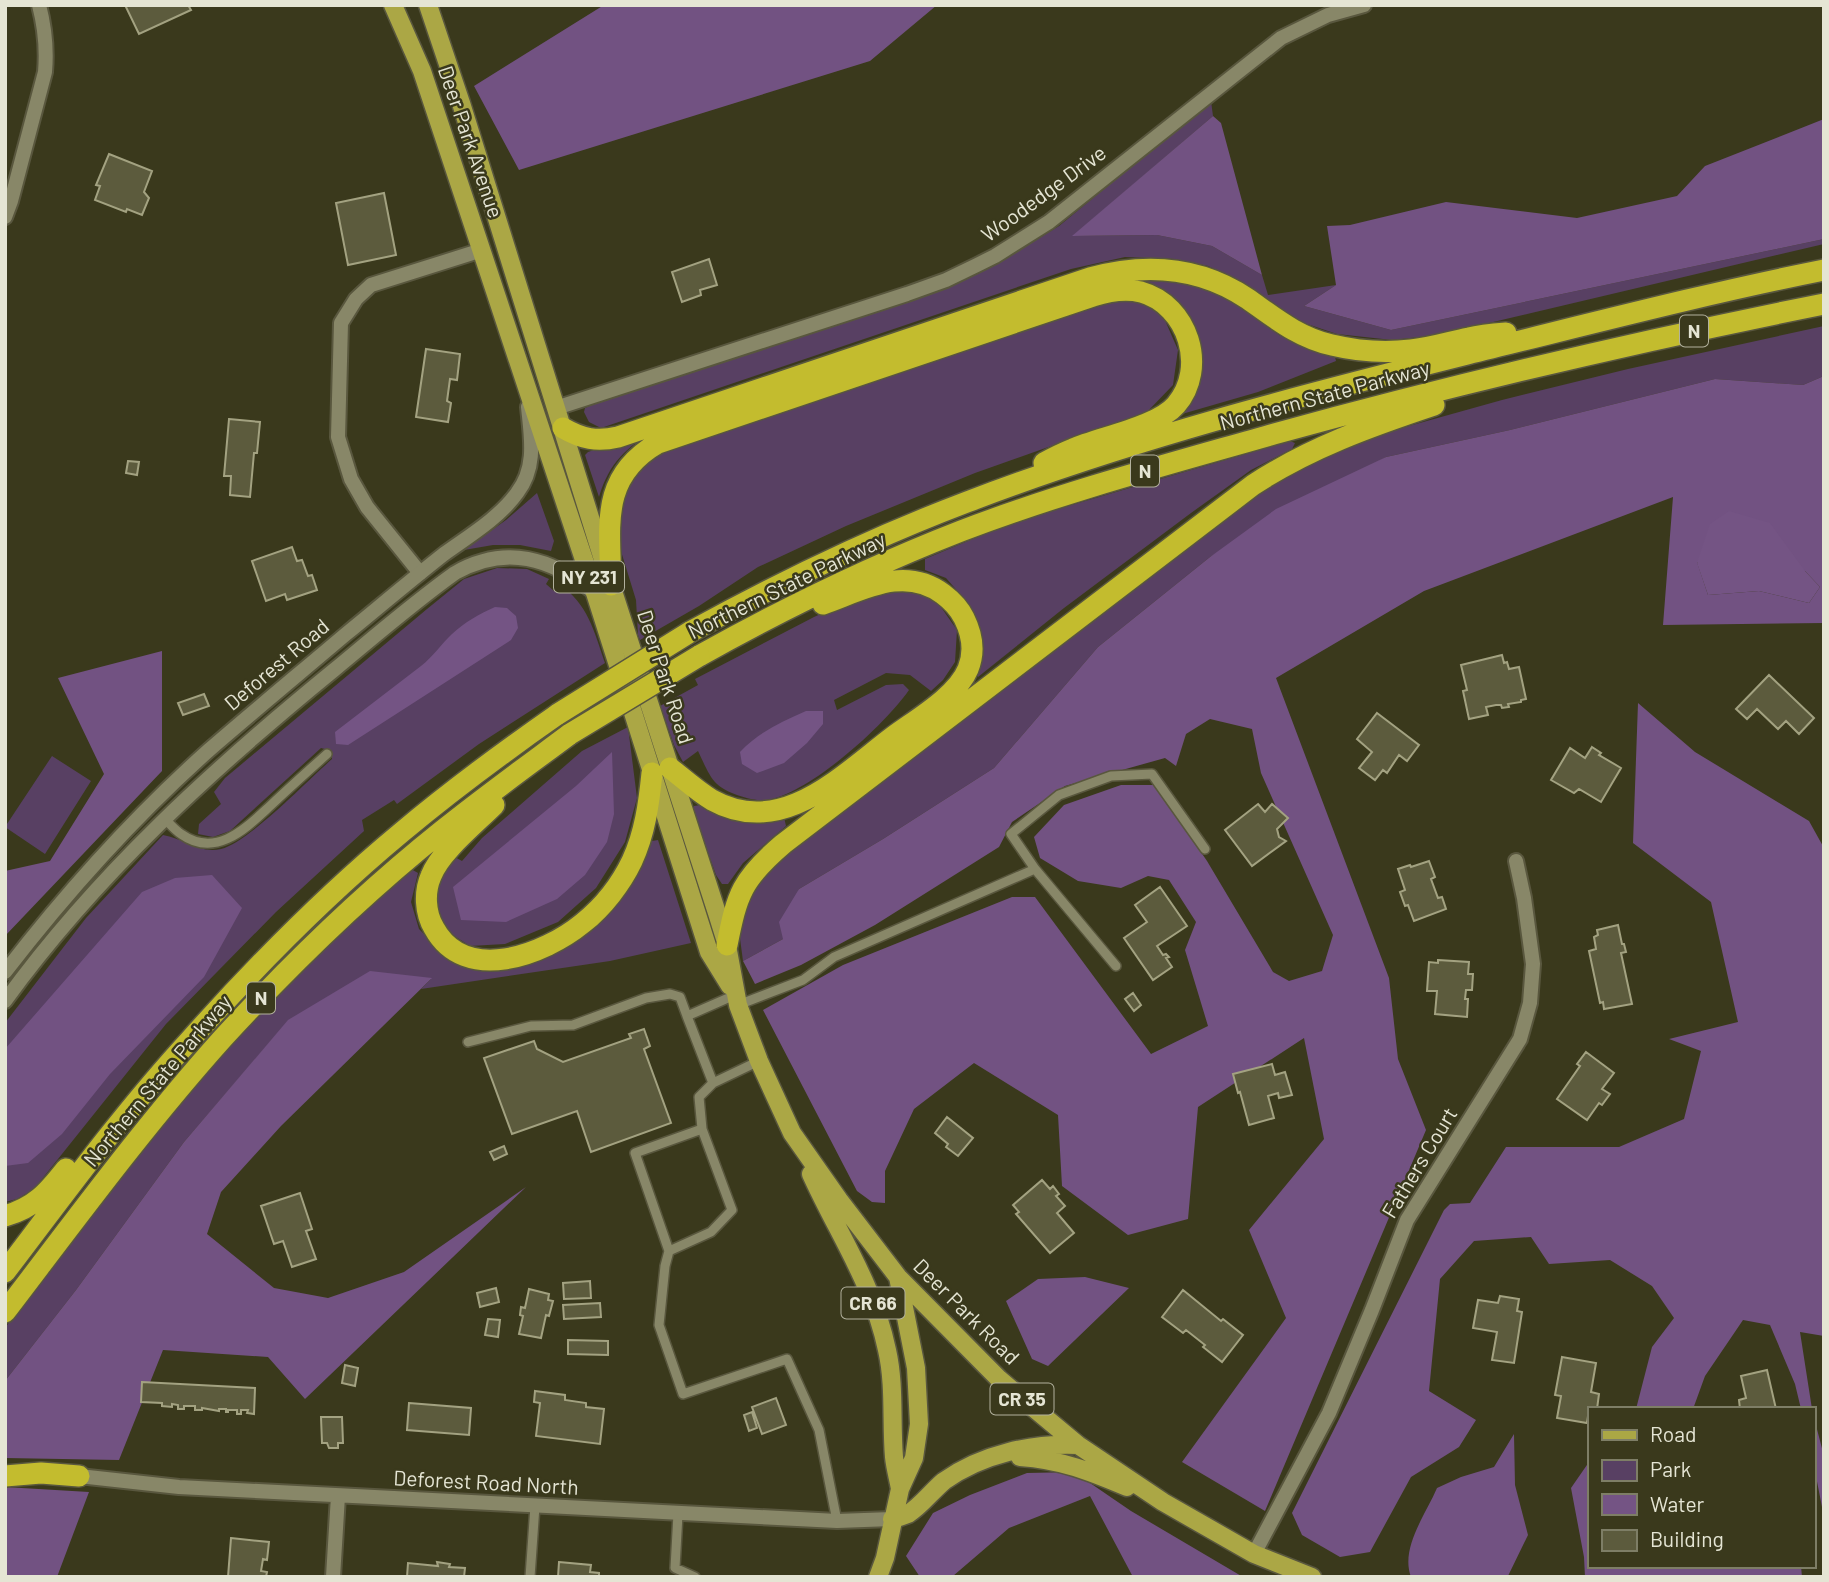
<svg xmlns="http://www.w3.org/2000/svg" width="1829" height="1582" viewBox="0 0 1829 1582" font-family="Barlow,sans-serif">
<rect width="100%" height="100%" fill="#3a391c"/>
<path fill="#584063" d="M1211 101 1213 116 1073 236 1157 235 1212 246 1262 275 1268 295 1336 285 1304 306 1391 330 1824 239V244L1438 335 1392 340 1337 334 1295 320 1237 280 1208 266 1174 259 1125 257 1071 269 601 428 589 422 584 412 585 408 596 403 910 300 992 267 1059 226Z
M1136 274 1205 284 1245 310 1279 335 1307 348 1335 357 1336 361 1258 392 1182 414 1180 407 1200 352 1191 320 1164 292 1134 278Z
M1107 296 1143 300 1164 318 1178 350 1173 385 1147 412 975 473 846 526 758 567 699 606 640 640 638 635 636 600 616 535 617 505 630 477 651 454Z
M1824 326V376L1803 385 1715 379 1510 430 1386 457 1210 557 1098 647 994 768 883 839 799 889 783 939 743 961 739 931 756 879 786 851 1247 499 1305 464 1391 431 1502 400 1628 369Z
M655 429C625 450 610 461 599 497L585 455 588 452Z
M1290 441 1295 443 1292 449 1251 470 1191 513 1064 608 978 677 975 667 981 633 966 601 946 578 925 570V559L982 535 1034 516Z
M537 493 554 541 551 551 520 545H493L464 550 506 520Z
M497 568 527 569 549 579 546 584 554 591 559 584C588 604 594 631 605 663L479 744 397 804 394 800 362 820 364 831 276 912 166 1024 34 1189 17 1199 5 1202V1023L86 918 163 835C183 838 199 854 221 849 249 842 308 780 332 759V751L321 748 230 831 213 837 198 834 199 824 221 804 214 792 225 778 427 609 464 579Z
M907 590 936 600 957 630 955 662 943 680 931 691 910 675 886 673 834 700 837 710 886 685 903 684 909 690C884 726 810 793 767 800 754 802 726 793 717 784 709 777 703 761 698 751L683 762 674 745 660 706 698 685 695 679 814 617 867 593Z
M628 727 637 798 625 842 596 888 558 922 505 944 470 946 445 930 432 904 436 879 453 856 462 861 482 838 582 751Z
M52 756 91 781 45 854 5 827Z
M700 805 714 812 784 817 786 826 743 863 728 884H722L716 875 693 811 694 806Z
M648 835 652 841 658 840 691 943 610 961 421 989 431 979 288 1021 184 1142 76 1290 5 1381V1328L95 1204 185 1093 298 969 411 869 418 873 411 902 419 929 451 961 482 971 514 964 572 937Z"/>
<path fill="#725282" fill-rule="evenodd" d="M604 5H937L870 61 519 170 474 86Z
M1213 116 1221 123 1262 275 1212 246 1157 235 1072 236Z
M1824 119V239L1391 330 1304 306 1336 285 1327 226 1350 225 1446 202 1577 218 1677 196 1705 166Z
M1824 376V623L1663 625 1673 497 1424 591 1276 678 1389 978 1398 1059 1426 1130 1265 1511 1182 1462 1286 1318 1249 1230 1324 1139 1304 1038 1198 1107 1188 1219 1128 1235 1062 1186 1058 1115 974 1063 914 1109 885 1171V1203L872 1202 857 1191 763 1010 843 965 1012 897H1035L1151 1054 1208 1026 1185 950 1196 922 1169 880 1148 876 1121 888 1078 881 1040 858 1034 837 1064 805 1121 785H1155L1207 861 1273 972 1289 981 1322 971 1333 935 1261 773 1252 729 1210 719 1186 734 1176 766 1165 758 1065 786 1012 822 999 847 875 925 801 965 755 984 743 961 783 939 779 922 799 889 883 839 994 768 1098 647 1210 557 1276 509 1386 457 1510 430 1715 379 1803 385ZM1697 562 1805 571 1820 587 1809 603 1759 591 1708 595Z
M162 651V771L5 936V871L50 861 104 774 58 678Z
M1638 703 1695 752 1809 821 1824 848V1336L1800 1332 1812 1409H1801L1795 1384 1770 1325 1743 1320 1705 1376 1693 1409H1636L1652 1347 1674 1318 1652 1286 1610 1260 1549 1264 1531 1237 1474 1241 1440 1279 1429 1391 1476 1420 1459 1447 1411 1477 1370 1552 1340 1557 1302 1535 1292 1513 1444 1210 1450 1204 1470 1203 1506 1147H1619L1684 1119 1701 1051 1669 1039 1738 1022 1711 902 1633 843Z
M612 752 614 814 607 842 585 875 557 899 506 922 461 920 453 887 576 786Z
M212 875 242 908 204 977 110 1074 62 1134 28 1163 5 1166V1049L142 892 175 878Z
M370 971 432 978 281 1126 221 1192 207 1234 274 1288 328 1298 404 1272 526 1187 305 1399 268 1357 163 1350 119 1460 5 1458V1381L76 1290 184 1142 288 1020Z
M1085 1277 1129 1288 1048 1366 1032 1359 1006 1301 1038 1279Z
M1813 1414 1824 1456V1576L1822 1507 1813 1461Z
M1514 1434 1515 1485 1528 1535 1508 1576 1411 1577C1400 1548 1426 1514 1437 1488L1461 1477 1494 1467Z
M1589 1462V1566H1801L1802 1577H1585L1584 1557 1571 1488Z
M1074 1472 1131 1511 1243 1577H1133L1090 1496 1009 1528 953 1576 920 1577 906 1556 933 1513 970 1495 1027 1473Z
M5 1487 89 1492 57 1577H5Z"/>
<path fill="#745484" d="M1729 511 1770 523 1805 571 1820 587 1809 603 1759 591 1708 595 1697 563 1710 524Z
M495 607 507 608 516 616 518 628 511 640 348 745 336 744 335 732 421 666C433 657 441 644 452 634 465 622 479 614 495 607Z
M806 711H823V724L807 743 784 763 757 773 742 764 740 752C759 732 781 722 806 711Z"/>
<path fill="#5c5b3d" stroke="#a3a281" stroke-width="2" d="M125 5H188L191 10 139 34Z
M109 154 152 171 144 192 149 198 142 215 127 209 126 212 95 200 100 186 96 185Z
M384 193 396 255 348 265 336 203Z
M709 259 717 285 700 290 701 295 682 302 672 272Z
M426 349 460 354 457 380 450 379 447 401 451 403 448 422 416 417Z
M229 419 260 422 257 453H254L250 497 230 495 231 476H224Z
M128 461 139 462 137 475 126 473Z
M292 547 297 561 302 560 308 576 312 575 317 590 287 600 285 594 266 601 252 561Z
M1502 655 1504 663 1507 662 1509 669 1519 667 1526 699 1521 700V702L1508 704 1509 707 1502 708 1501 705H1496L1486 707 1488 715 1469 719 1463 691 1467 690 1461 665Z
M1769 675 1814 718 1799 734 1786 721 1778 729 1757 709 1747 719 1736 709Z
M204 694 209 706 183 715 178 703Z
M1377 713 1419 745 1407 761 1399 755 1387 773 1383 770 1375 780 1359 768 1372 752 1357 739Z
M1592 747 1601 753 1599 755 1621 768 1601 802 1579 789 1574 793 1551 780 1570 748 1585 758Z
M1258 804 1265 812 1272 804 1288 818 1277 829 1279 837 1286 841 1252 866 1225 830Z
M1429 861 1435 877 1431 879 1438 898 1442 897 1446 909 1414 921 1408 905 1405 906 1400 892 1405 890 1398 869 1410 865 1411 867Z
M1160 887 1187 926 1157 946 1163 955 1166 954 1169 957 1166 958 1172 967 1153 980 1124 938 1147 922 1135 905Z
M1618 925 1622 944H1624L1626 952 1621 953 1632 1004 1604 1009 1603 1002 1600 1003 1589 951 1596 949 1594 937 1598 935 1597 930Z
M1438 960 1469 962 1468 974H1473L1472 990H1466L1465 999H1468L1467 1017 1435 1014 1437 991H1427L1429 962 1438 963Z
M1133 993 1141 1005 1134 1011 1125 999Z
M644 1029 650 1046 644 1049 671 1123 591 1152 577 1111 512 1134 484 1058 534 1041 537 1049 563 1062 631 1038 629 1034Z
M1586 1052 1614 1073 1602 1089 1610 1094 1602 1105 1599 1103 1587 1120 1557 1099 1580 1066 1577 1064Z
M1272 1064 1275 1075 1285 1072 1292 1095 1279 1098 1278 1093 1268 1096 1274 1118 1249 1125 1240 1092 1238 1093 1233 1074Z
M947 1117 973 1138 958 1156 946 1147 948 1144 935 1133Z
M504 1146 507 1154 494 1160 490 1152Z
M1042 1180 1050 1189 1053 1186 1059 1194 1056 1196 1065 1206 1057 1213 1074 1233 1050 1253 1016 1214 1019 1212 1013 1205Z
M300 1193 312 1229 306 1231 316 1259 292 1267 283 1241 274 1244 261 1206Z
M590 1281 591 1298 564 1299 563 1283Z
M496 1288 499 1302 480 1307 477 1293Z
M529 1289 549 1294 548 1300 553 1301 549 1316 546 1315 541 1338 519 1334 523 1316 520 1315 521 1307 525 1308Z
M1183 1290 1221 1321 1223 1319 1243 1335 1222 1362 1203 1347 1205 1345 1186 1330 1183 1333 1162 1317Z
M1500 1296 1519 1299 1517 1311 1522 1312 1514 1363 1492 1360 1497 1332 1473 1328 1478 1300 1498 1303Z
M600 1303 601 1317 564 1319 563 1305Z
M488 1319 500 1320 498 1337 485 1335Z
M568 1340 608 1341V1355L568 1354Z
M1562 1357 1596 1363 1591 1392 1599 1394 1597 1409H1589L1587 1423 1557 1418 1561 1396 1555 1395Z
M345 1365 358 1368 355 1386 342 1383Z
M1767 1370 1776 1409H1740L1739 1400 1746 1398 1741 1376Z
M142 1382 255 1388 254 1414 247 1413 248 1410H241V1414H237V1410H228V1412H226V1409H219V1411L202 1408V1410H195V1406H184V1409H178V1405L172 1404V1407L162 1406V1403L141 1402Z
M535 1391 565 1395V1400L586 1403V1407L604 1409 600 1444 536 1436 540 1403 534 1402Z
M776 1398 786 1425 762 1434 752 1407Z
M409 1403 471 1408 469 1435 407 1430Z
M752 1412 757 1428 749 1431 744 1415Z
M321 1417H342L343 1443H338V1448H329L327 1443H322Z
M231 1538 269 1542 267 1560 263 1559 261 1571 267 1572 266 1577H228Z
M437 1562 450 1564 449 1567 465 1568 464 1577H407L408 1563 438 1566Z
M559 1562 591 1565 590 1572 599 1573V1577H558Z"/>
<g fill="none" stroke-linecap="round" stroke-linejoin="round">
<g stroke="#59573e" stroke-width="12">
<path id="service" d="M165 819C170 824 175 830 181 834 216 859 246 828 270 806 289 788 308 771 327 754
M1035 869 1011 834 1059 795 1111 776 1152 774 1205 849
M738 1005 803 980 834 957 1035 869 1116 966
M468 1042 531 1026 573 1025 646 998 670 994 680 997 687 1016
M759 1061 713 1083 699 1097 702 1129 732 1210 711 1232 669 1251 665 1266 659 1325 683 1394 787 1359 819 1430 837 1521
M713 1083 687 1016 735 995
M669 1251 635 1153 702 1129
M678 1514 675 1568 695 1577
M530 1577 535 1506"/>
</g>
<g stroke="#59573e" stroke-width="18">
<path id="minor" d="M5 217 11 201 45 72C47 49 45 28 39 5
M556 408 907 294 946 280 977 265 995 256 1049 222 1281 38 1328 15 1364 5
M420 573 367 507 351 479 338 437 341 323 356 299 371 285 482 250
M79 1476 179 1487 837 1521 892 1519
M1254 1554 1329 1413 1372 1310 1407 1220 1520 1039 1530 1003 1533 964 1524 898 1516 861
M333 1577 338 1496"/>
</g>
<g stroke="#59573e" stroke-width="18">
<path id="tertiary" d="M5 972C66 893 134 817 209 750 254 711 300 673 346 634 379 607 411 580 444 554 469 536 499 518 517 493 537 467 531 437 528 407
M5 1001C97 874 214 768 334 670 374 637 413 603 455 573 506 544 551 558 595 593"/>
</g>
<g stroke="#59573e" stroke-width="21">
<path id="primary" d="M393 5 422 71 595 593 709 952 730 986
M428 5 461 103 611 585 717 913 727 945 738 1005 759 1061 792 1133 839 1200 898 1277 999 1379 1078 1445 1163 1502 1254 1554 1312 1577
M811 1174C838 1234 873 1283 887 1350 895 1385 891 1421 894 1457 895 1467 898 1478 900 1489
M1020 1457C1062 1460 1089 1471 1127 1487
M892 1519C897 1518 903 1516 908 1514 921 1506 932 1491 944 1481 982 1454 1032 1443 1078 1445
M878 1577 885 1558 900 1489 914 1458 919 1424 916 1368 898 1277"/>
</g>
<g stroke="#59573e" stroke-width="24">
<path id="motorway" d="M563 428C582 439 597 442 618 437L1090 278C1145 263 1199 266 1248 299 1275 318 1299 338 1332 345 1357 351 1385 353 1411 350 1431 348 1449 342 1469 338 1481 335 1493 334 1506 333
M611 585C610 526 599 477 658 443L1093 296C1109 291 1124 288 1141 292 1188 305 1208 368 1176 405 1157 427 1101 437 1073 449 1063 453 1053 458 1044 463
M690 632C779 583 872 538 967 502 1129 440 1299 396 1467 354 1586 325 1704 294 1824 270
M699 656C783 609 871 566 961 531 1063 492 1169 464 1274 434 1456 384 1639 341 1824 304
M670 768C684 779 697 791 712 800 782 839 842 775 894 736 917 719 957 696 968 669 975 652 972 634 964 618 959 608 951 600 943 594 904 565 863 590 823 604
M494 805C475 824 440 852 431 876 424 892 425 913 434 928 465 985 544 955 583 923 603 907 621 884 632 861 645 833 649 803 652 773
M727 945C737 894 742 879 783 844L1253 485C1309 448 1371 426 1434 405
M5 1216C35 1207 47 1193 66 1169
M5 1272C65 1193 123 1113 190 1040 256 966 326 895 402 832 452 790 505 751 558 714
M5 1312C76 1219 145 1125 223 1038 291 964 364 893 443 830 484 797 527 766 570 734
M5 1476 41 1473 79 1476"/>
</g>
<use href="#service" stroke="#888768" stroke-width="9"/>
<use href="#minor" stroke="#888768" stroke-width="14"/>
<use href="#tertiary" stroke="#888768" stroke-width="14"/>
<use href="#primary" stroke="#aba745" stroke-width="18"/>
<use href="#motorway" stroke="#c3bc2e" stroke-width="21"/>
<g stroke="#59573e" stroke-width="24" stroke-linecap="butt">
<path id="motorway-bridge" d="M558 714 690 632
M570 734 699 656"/>
</g>
<use href="#motorway-bridge" stroke="#c3bc2e" stroke-width="21"/>
</g>
<g text-anchor="middle" stroke-width="5" stroke-linejoin="round" paint-order="stroke">
<g fill="#3a391c" stroke="#b2b19d" stroke-width="2">
<rect x="1680" y="315.5" width="28" height="31" rx="5"/>
<rect x="1131" y="455.5" width="28" height="31" rx="5"/>
<rect x="554" y="561.5" width="70" height="31" rx="5"/>
<rect x="247" y="982.5" width="28" height="31" rx="5"/>
<rect x="841.5" y="1287.5" width="63" height="31" rx="5"/>
<rect x="990.5" y="1383.5" width="63" height="31" rx="5"/>
</g>
<g font-size="19" font-weight="bold" fill="#e5e5d4">
<text x="1694" y="338">N</text>
<text x="1145" y="478">N</text>
<text x="589" y="584">NY 231</text>
<text x="261" y="1005">N</text>
<text x="873" y="1310">CR 66</text>
<text x="1022" y="1406">CR 35</text>
</g>
<g font-size="21" fill="#e5e5d4" stroke="#3a391c">
<text transform="translate(470 142) rotate(71)" y="7">Deer Park Avenue</text>
<text transform="translate(1044 194) rotate(-36)" y="7">Woodedge Drive</text>
<text transform="translate(1325 396) rotate(-15)" y="7">Northern State Parkway</text>
<text transform="translate(787 586) rotate(-26)" y="7">Northern State Parkway</text>
<text transform="translate(277 665) rotate(-40)" y="7">Deforest Road</text>
<text transform="translate(665 677) rotate(72)" y="7">Deer Park Road</text>
<text transform="translate(158 1081) rotate(-50)" y="7">Northern State Parkway</text>
<text transform="translate(1420 1163) rotate(-59)" y="7">Fathers Court</text>
<text transform="translate(966 1312) rotate(45)" y="7">Deer Park Road</text>
<text transform="translate(486 1483) rotate(3)" y="7">Deforest Road North</text>
</g>
</g>
<rect width="1829" height="1582" fill="none" stroke="#e5e5d4" stroke-width="14"/>
<rect x="1588" y="1407" width="228" height="161" fill="#3a391c" stroke="#7e7e66" stroke-width="2"/>
<rect x="1602" y="1430" width="35" height="10" fill="#aba745" stroke="#7e7e66" stroke-width="2"/>
<text x="1650" y="1442" font-size="21" fill="#e5e5d4">Road</text>
<rect x="1602" y="1460" width="35" height="21" fill="#584063" stroke="#7e7e66" stroke-width="2"/>
<text x="1650" y="1477" font-size="21" fill="#e5e5d4">Park</text>
<rect x="1602" y="1494" width="35" height="21" fill="#745484" stroke="#7e7e66" stroke-width="2"/>
<text x="1650" y="1512" font-size="21" fill="#e5e5d4">Water</text>
<rect x="1602" y="1530" width="35" height="21" fill="#5c5b3d" stroke="#7e7e66" stroke-width="2"/>
<text x="1650" y="1547" font-size="21" fill="#e5e5d4">Building</text>
</svg>
